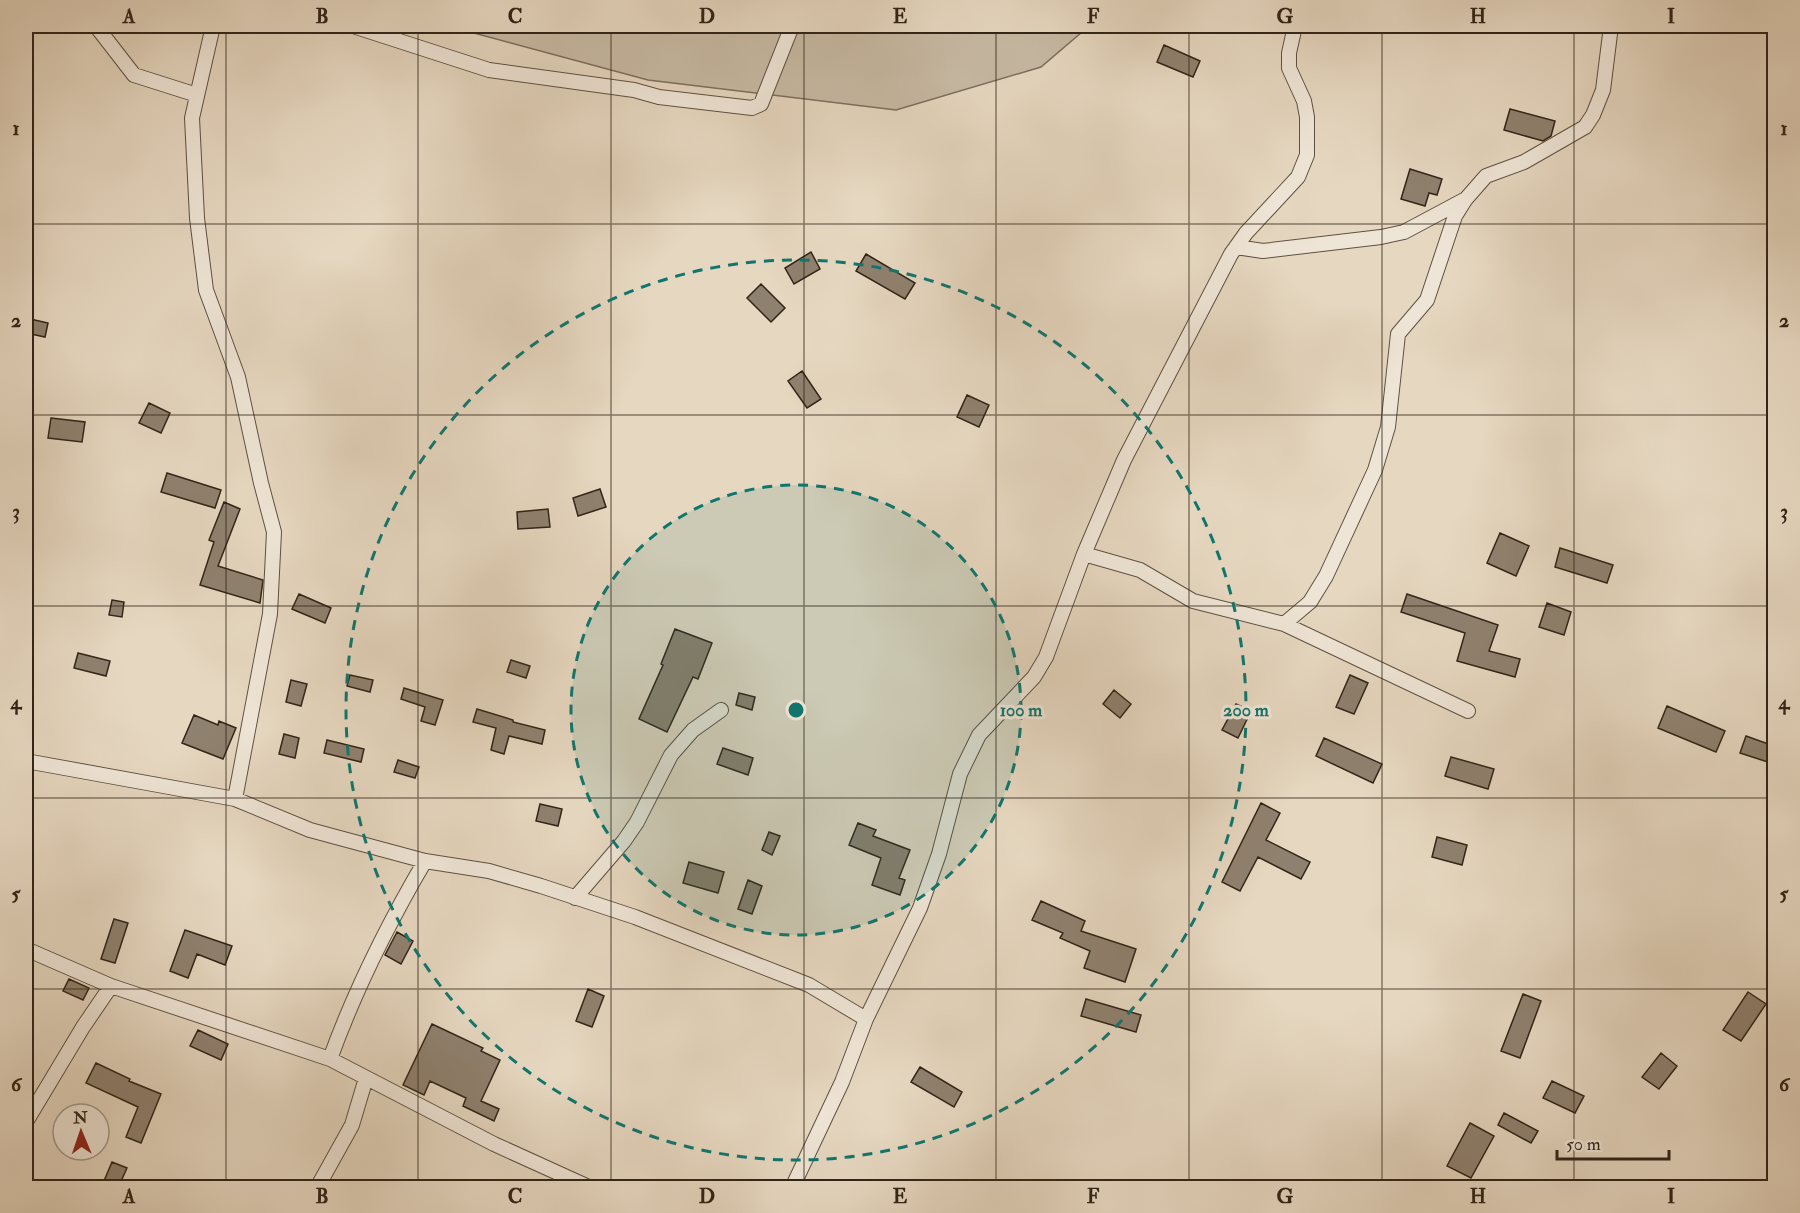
<svg xmlns="http://www.w3.org/2000/svg" width="1800" height="1213" viewBox="0 0 1800 1213" font-family="'IM FELL Double Pica',serif">
<rect width="100%" height="100%" fill="#e6d7c0"/>
<filter id="stains"><feTurbulence type="fractalNoise" baseFrequency=".00333" numOctaves="4"/><feColorMatrix values="0 0 0 0 .2 0 0 0 0 .09 0 0 0 0 .02 0 0 0 .5 -.17"/></filter>
<radialGradient id="worn" r=".72"><stop offset=".6" stop-color="#630" stop-opacity="0"/><stop offset="1" stop-color="#630" stop-opacity=".3"/></radialGradient>
<path fill="#c7b9a3" stroke="#7c6e5e" stroke-width="1.5" d="M448 26H1089L1041 67 896 110 648 80Z"/>
<path fill="#8f816f" stroke="#312418" stroke-width="1.5" d="M1164 45 1200 61 1193 77 1157 62Z
M1510 109 1555 121 1551 136 1543 141 1504 130Z
M1410 169 1442 179 1437 195 1429 193 1425 206 1401 199Z
M811 252 820 269 794 284 785 268Z
M866 254 915 283 905 299 856 271Z
M761 284 785 308 771 322 747 298Z
M26 318 48 323 45 337 26 333Z
M802 371 821 399 807 408 788 381Z
M967 395 989 405 979 427 957 417Z
M149 403 170 413 161 433 139 423Z
M51 418 85 422 82 442 48 438Z
M167 473 221 490 215 508 161 492Z
M600 489 606 507 578 516 573 498Z
M224 502 240 509 218 566 263 580 260 603 200 585 214 542 209 540Z
M548 509 550 527 518 529 517 512Z
M1500 533 1529 546 1516 576 1487 563Z
M1560 548 1613 565 1607 583 1555 567Z
M299 594 331 608 325 623 292 609Z
M1407 594 1498 625 1489 651 1520 659 1515 677 1457 661 1465 633 1401 612Z
M112 600 124 602 122 617 109 615Z
M1547 603 1571 612 1564 635 1539 627Z
M675 629 712 643 698 679 693 677 667 732 639 719 663 665 661 664Z
M78 653 110 661 106 676 74 668Z
M511 660 530 666 526 678 507 672Z
M350 675 373 680 370 692 347 686Z
M1350 675 1368 683 1354 714 1336 707Z
M291 680 307 684 301 706 286 702Z
M404 688 443 700 435 725 421 721 425 707 401 699Z
M1114 690 1131 704 1120 718 1103 704Z
M739 693 755 697 752 710 736 705Z
M1236 704 1251 711 1238 738 1222 730Z
M1667 706 1725 731 1716 752 1658 728Z
M477 709 513 720V722L545 730 542 744 509 736 504 754 491 750 496 728 473 722Z
M194 715 218 725 219 721 236 728 223 759 182 743Z
M284 734 299 738 295 758 279 754Z
M1746 736 1774 746V764L1740 753Z
M1324 738 1382 764 1373 783 1316 756Z
M327 740 364 749 361 762 324 753Z
M723 748 753 758 748 775 717 764Z
M1451 757 1494 769 1488 789 1445 776Z
M398 760 419 767 415 778 394 772Z
M1261 803 1280 813 1266 840 1310 862 1301 879 1258 857 1240 891 1222 882Z
M540 804 562 809 558 826 536 821Z
M858 823 876 830 873 836 910 850 899 878 905 880 900 895 872 885 881 858 849 845Z
M769 832 780 836 772 855 762 850Z
M1437 837 1467 845 1462 865 1432 857Z
M689 862 724 872 718 893 683 883Z
M748 880 762 886 752 914 738 909Z
M1041 901 1085 921 1081 931 1136 949 1125 982 1084 968 1090 951 1060 938 1063 933 1032 920Z
M114 919 128 923 115 963 101 959Z
M185 930 232 946 225 965 197 954 188 978 170 971Z
M397 932 413 941 401 964 385 955Z
M69 979 89 988 83 1000 63 991Z
M588 989 604 996 592 1027 576 1021Z
M1748 992 1766 1004 1741 1041 1723 1030Z
M1523 994 1541 1001 1520 1058 1501 1051Z
M1086 999 1141 1015 1136 1032 1081 1016Z
M432 1024 483 1048 481 1051 500 1060 481 1101 499 1109 494 1121 463 1106 466 1098 430 1081 424 1095 403 1085Z
M198 1030 228 1044 221 1060 190 1046Z
M1661 1053 1677 1066 1659 1089 1642 1077Z
M96 1063 130 1079 129 1081 161 1094 141 1143 126 1137 138 1107 86 1083Z
M920 1067 962 1092 954 1107 911 1082Z
M1552 1081 1584 1096 1575 1113 1543 1098Z
M1504 1113 1538 1131 1531 1143 1498 1125Z
M1470 1123 1494 1136 1471 1178 1447 1166Z
M112 1162 127 1168 118 1188H101Z"/>
<g fill="none" stroke-linecap="round" stroke-linejoin="round">
<g stroke="#5e5142" stroke-width="16">
<path id="minor" d="M96 26 134 75 197 95
M213 26 192 118 197 218 206 290 238 377 261 483 274 532 270 614 235 799
M353 26 489 70 634 90 659 97 752 108 761 104 792 26
M1236 247 1263 251 1381 237 1404 232 1464 200
M1084 554 1140 570 1193 601 1284 624 1468 711
M1284 624 1310 602 1326 576 1375 470 1388 427 1398 334 1427 300 1455 216 1465 200 1486 176 1524 162 1585 127 1593 115 1603 90 1611 26
M26 761 235 799 310 830 425 861 489 871 541 886 635 917 809 985 866 1019
M575 898 624 841 637 822 671 755 693 730 721 710
M26 949 111 986 330 1059 494 1144 591 1188
M330 1059C355 990 388 924 425 861
M26 1122 83 1027 111 986
M317 1188 352 1125 366 1078
M792 1188 842 1082 866 1019 920 908 939 854 960 774 979 735 1034 677 1046 657 1084 554 1124 460 1231 254 1246 233 1298 177 1307 155V117L1304 101 1289 68V53L1295 26"/>
</g>
<use href="#minor" stroke="#efe5d6" stroke-width="14"/>
</g>
<path fill="none" stroke="#312418" stroke-width="1.5" stroke-opacity="0.55" d="M226 26V1188M418 26V1188M611 26V1188M804 26V1188M996 26V1188M1189 26V1188M1382 26V1188M1574 26V1188M26 224H1774M26 415H1774M26 606H1774M26 798H1774M26 989H1774"/>
<circle cx="796" cy="710" r="225" fill="#0f766e" fill-opacity=".12"/>
<g fill="none" stroke="#0f766e" stroke-width="3" stroke-dasharray="10 8">
<circle cx="796" cy="710" r="225"/>
<circle cx="796" cy="710" r="450"/>
</g>
<circle cx="796" cy="710" r="9" fill="#0f766e" stroke="#efe5d6" stroke-width="3"/>
<g font-size="18" text-anchor="middle" font-weight="bold" fill="#0f766e" stroke="#efe5d6" stroke-width="6" stroke-linejoin="round" paint-order="stroke">
<text x="1021" y="716">100 m</text>
<text x="1246" y="716">200 m</text>
</g>
<rect width="1800" height="1213" fill="none" stroke="#e6d7c0" stroke-width="66"/>
<g transform="translate(81 1132) rotate(358)"><circle r="28" fill="#efe5d6" stroke="#a3988a" stroke-width="1.5"/>
<path d="M0-4.5L10 22L0 15L-10 22Z" fill="#8f2418"/>
<text y="-9" font-size="16" font-weight="bold" text-anchor="middle" fill="#312418">N</text>
</g>
<path d="M1557 1150v9h112v-9" fill="none" stroke="#312418" stroke-width="3"/>
<text x="1566" y="1150" font-size="18" fill="#312418" stroke="#efe5d6" stroke-width="4.5" paint-order="stroke">50 m</text>
<rect x="33" y="33" width="1734" height="1147" fill="none" stroke="#312418" stroke-width="2"/>
<g font-size="20" text-anchor="middle" font-weight="bold" fill="#312418">
<text x="129" y="23">A</text>
<text x="322" y="23">B</text>
<text x="515" y="23">C</text>
<text x="707" y="23">D</text>
<text x="900" y="23">E</text>
<text x="1093" y="23">F</text>
<text x="1285" y="23">G</text>
<text x="1478" y="23">H</text>
<text x="1671" y="23">I</text>
<text x="16" y="135">1</text>
<text x="1784" y="135">1</text>
<text x="16" y="327">2</text>
<text x="1784" y="327">2</text>
<text x="16" y="518">3</text>
<text x="1784" y="518">3</text>
<text x="16" y="709">4</text>
<text x="1784" y="709">4</text>
<text x="16" y="900">5</text>
<text x="1784" y="900">5</text>
<text x="16" y="1091">6</text>
<text x="1784" y="1091">6</text>
<text x="129" y="1203">A</text>
<text x="322" y="1203">B</text>
<text x="515" y="1203">C</text>
<text x="707" y="1203">D</text>
<text x="900" y="1203">E</text>
<text x="1093" y="1203">F</text>
<text x="1285" y="1203">G</text>
<text x="1478" y="1203">H</text>
<text x="1671" y="1203">I</text>
</g>
<rect width="100%" height="100%" filter="url(#stains)"/>
<rect width="100%" height="100%" fill="url(#worn)"/>
</svg>
